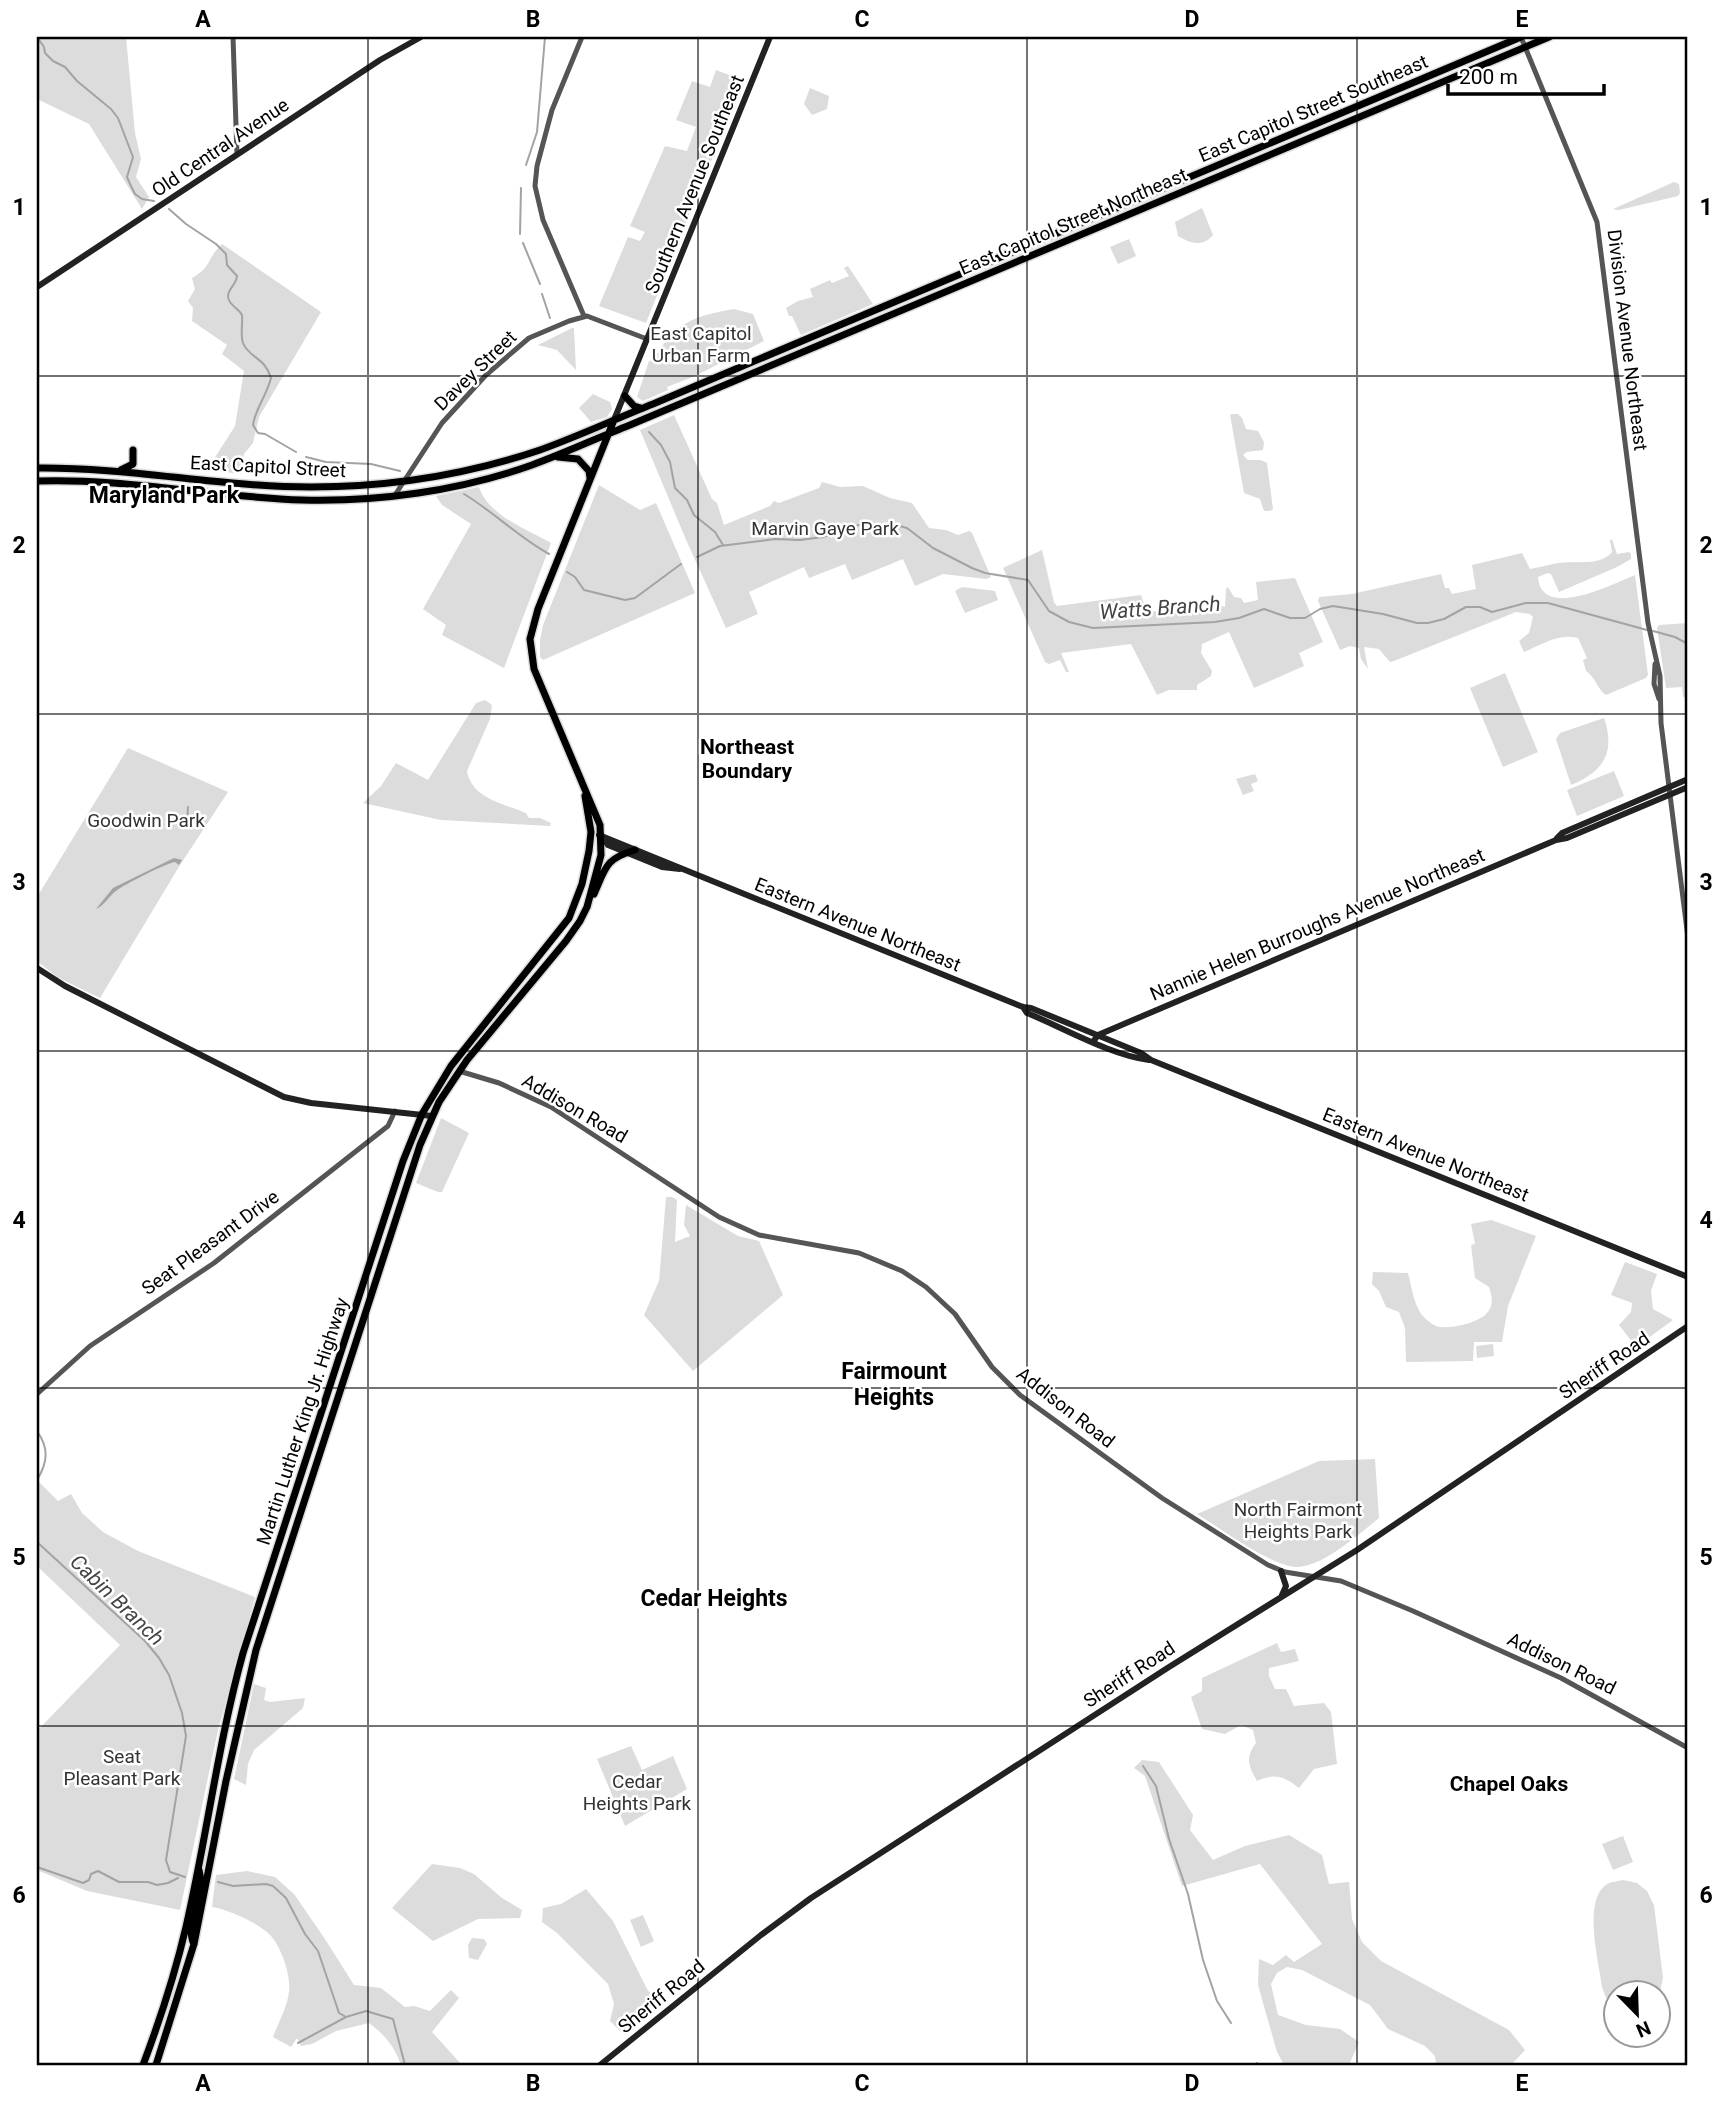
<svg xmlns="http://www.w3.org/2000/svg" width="1725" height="2102" viewBox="0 0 1725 2102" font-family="Roboto,sans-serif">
<rect width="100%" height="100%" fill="#fff"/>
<path fill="#dcdcdc" d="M37 37H126L135 133 141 159 136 177 149 197 142 209 89 124 37 99Z
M716 70 745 81 701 185 646 323 599 306 628 237 640 241 645 232 630 226 665 146 687 151 696 127 676 120 692 81 710 87Z
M810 88 829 96 827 109 812 115 804 104Z
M1674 182 1679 184 1680 193 1678 196 1619 210 1613 209Z
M1202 208 1213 235C1203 247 1191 244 1178 236L1175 222Z
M1129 239 1136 256 1118 264 1110 247Z
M222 244 321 312 259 417 253 443 244 454 241 474 207 470 235 426 244 371 222 354 227 345 192 321 193 308 188 301 195 289 192 278C212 267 206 259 222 244Z
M848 266 873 304 801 335 792 316H789L786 308 798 301 813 297 810 289 830 280 832 283 849 276 844 268Z
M734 309 753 314 764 341 695 376 667 387 668 390 643 401 637 397 649 361H653C674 323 693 316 734 309Z
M572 328H574L576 370 557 350 538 345Z
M593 394 610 402 612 409 607 417 591 422 579 408Z
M1232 414H1238L1242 418 1246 429 1258 431 1264 442 1263 450 1247 452 1243 455 1248 460H1261L1267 463 1273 509 1270 511H1264L1260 499 1244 493 1230 415Z
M674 415 712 499 717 503 724 525 770 506 774 501 779 503 819 488 822 482 840 487 863 486 890 498 912 503 929 528 946 530 958 535 969 531 972 533 991 577 986 579 943 574 915 586 903 559 852 580 845 564 809 578 804 567 749 592 758 614 726 628 687 542 640 430Z
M599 485 640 510 656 503 695 593 543 660 540 657V640L543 625Z
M479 487C488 515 526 529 551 543L504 668 442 635 446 625 423 609 471 524 442 505 436 496Z
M1612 539 1617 554 1629 552 1631 554V559L1617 567 1559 592 1551 574 1548 573 1538 577C1541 621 1613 584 1635 575L1648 675 1646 678 1606 695C1597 689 1596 678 1586 671L1583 660 1587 658 1578 638C1559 633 1543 644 1524 652L1519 641 1529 633 1533 617 1530 614 1516 612 1394 661 1390 662 1379 649 1364 647 1368 669 1361 659 1359 648 1350 646 1340 650 1318 601 1319 597 1352 594 1441 574 1445 588H1449L1452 594 1476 589 1472 565 1522 553 1530 569C1540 567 1549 565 1558 563 1575 560 1600 567 1612 552L1610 540Z
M1042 550 1054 602 1057 606 1141 595 1147 612 1180 609 1183 613 1192 616 1190 606 1200 605 1204 610H1212L1220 599 1222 606 1225 607 1226 589 1228 587 1234 597 1241 598 1244 603 1258 600 1256 582 1295 578 1323 642 1299 653 1304 666 1254 688 1229 632 1202 644 1201 653 1212 671 1211 676 1197 685V690H1169L1157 695 1131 644 1061 653 1069 672H1066L1060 660 1049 664 1045 662 1003 568Z
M962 587 995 591 998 600 965 613 955 591Z
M1688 623V697H1683L1682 687 1666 688 1657 628 1659 625Z
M1505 673 1538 752 1503 767 1470 688Z
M485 700 492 705 490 719 467 771C472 799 503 803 526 813L529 818H540L551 823 550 826 441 820 363 803 381 786 396 763 428 780 476 703Z
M1604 718C1616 753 1603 772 1571 785L1556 739 1560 733Z
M128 748 228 792 180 865 100 998 57 977 37 961V897Z
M1614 771 1624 796 1577 816 1567 790Z
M1255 774 1258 781 1251 784 1254 791 1243 795 1236 779Z
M441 1118 469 1133 442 1192H438L416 1183Z
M666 1197H672L677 1200 675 1242 690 1236 684 1225 686 1205 738 1236 759 1241 783 1295 693 1371 644 1315 659 1281Z
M1491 1220 1536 1236 1508 1306 1502 1342H1474L1473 1361 1406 1362 1405 1328 1399 1312 1386 1307 1379 1291 1372 1284 1373 1272 1408 1273C1412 1288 1414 1309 1426 1319 1429 1322 1436 1327 1440 1327 1452 1329 1480 1322 1487 1313 1494 1305 1492 1296 1489 1287L1475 1278 1471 1245 1475 1244 1471 1224Z
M1625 1262 1657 1274 1651 1291 1653 1309 1673 1320 1636 1347 1619 1325 1631 1312 1632 1303 1611 1295Z
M1493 1344 1494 1356 1477 1358 1476 1346Z
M1375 1459 1379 1518C1359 1534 1323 1567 1296 1567 1271 1566 1220 1528 1197 1514L1319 1461Z
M37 1480 58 1501 71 1494 82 1513 103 1532 138 1551 255 1597 218 1730 180 1910 87 1891 37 1870V1731L120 1645 37 1566Z
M1277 1643 1281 1652 1295 1649 1299 1661 1269 1668V1676L1275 1689H1286L1294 1706 1324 1703 1331 1712 1337 1764 1314 1769 1299 1788C1284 1776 1275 1773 1257 1781 1248 1765 1245 1758 1256 1743L1253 1730 1241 1725 1225 1734 1202 1729 1191 1697 1202 1691V1678Z
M254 1684 266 1688 264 1700 270 1702 305 1698 303 1708 254 1750 248 1764 246 1785 234 1779Z
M631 1746 642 1770 673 1756 687 1789 625 1826 597 1759Z
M1142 1760 1159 1762 1193 1815 1190 1830 1213 1860 1245 1846 1289 1835 1322 1855 1329 1884 1349 1882 1352 1919 1362 1942 1381 1961 1509 2030 1525 2050 1511 2065H1436L1435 2056 1425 2046 1388 2029 1370 2005 1302 1970 1287 1967 1277 1973 1271 1984 1278 2015 1306 2025 1340 2029 1359 2042 1349 2065H1284L1277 2052 1258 1985 1259 1959 1273 1965 1286 1955 1294 1962 1322 1944 1260 1864 1182 1886 1145 1776 1134 1768Z
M1623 1836 1633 1862 1613 1870 1602 1844Z
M432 1864 460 1868 474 1874 502 1898 522 1910 520 1918 478 1919 433 1941 392 1908Z
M247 1871 275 1877 294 1894 323 1936 354 1985 381 1988 405 2007 414 2006 430 2011 451 1990 459 1998 432 2032 462 2065H401C394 2046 386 2036 369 2023L336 2031 312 2044 301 2046 297 2038 291 2047 273 2037C278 2023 288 2006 289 1991 291 1975 281 1946 270 1935 259 1923 227 1909 212 1907L216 1875Z
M1623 1880 1637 1883 1647 1891 1654 1905 1663 1978 1659 1996 1658 1994H1616V2007L1606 1998 1602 1987C1599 1962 1582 1900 1607 1884 1611 1882 1618 1881 1623 1880Z
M586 1889 613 1921 647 1989 660 2005 623 2034 610 2021 614 2004 608 1984 557 1933 542 1922 543 1908 561 1904Z
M643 1915 654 1941 641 1947 630 1920Z
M472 1938 484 1939 487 1944 478 1960 469 1958 468 1945Z"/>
<path fill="#a3a3a3" d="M174 858 182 860 179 865 175 862C169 862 123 885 116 891 109 896 104 906 96 909L113 888Z"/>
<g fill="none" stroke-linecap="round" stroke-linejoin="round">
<path stroke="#a3a3a3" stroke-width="2" d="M37 37 44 47 45 53 53 61 65 67 77 81 111 109 118 118 133 157 127 177 130 184 135 194 142 199 154 201
M526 165 537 132 545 37
M169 209 186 224 216 244 226 254 227 265 237 276C237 285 223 292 230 302 233 307 239 309 242 315 243 324 240 334 243 343 249 358 265 357 271 378 267 395 255 409 253 425L258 433 265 434 296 452
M520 234 521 188
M523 243 540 284
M542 294 550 318
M649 432 661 445 670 462 675 488 687 500 694 515 715 532 723 545
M306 457 326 462 371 464 400 471
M464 494C494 512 518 537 549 554
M697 557 720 546 775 539 800 540 823 537 859 525H896L907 528 933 548 972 568 985 573 1028 580 1049 611 1069 622 1093 628 1215 622 1239 618 1264 609 1290 618H1305L1320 609 1333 606 1383 614 1417 623H1428L1444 619 1466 607H1480L1492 612 1526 603H1548L1647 630
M567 572 575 577 584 590 625 600 635 598 681 564
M1653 631 1675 637 1688 644
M173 820 175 818 193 827 202 828
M171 823 172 825
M187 823 188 807
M37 1431C49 1448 48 1462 37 1480
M37 1542 145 1641 159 1658 169 1675 182 1713 186 1736 166 1860 170 1872 185 1877
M1143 1766 1156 1786 1169 1839 1188 1894 1203 1960 1217 2001 1231 2023
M37 1867 83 1883 89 1880 91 1874 98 1871 119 1882H148L157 1885 168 1883 178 1878
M218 1882 233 1886 266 1884 273 1886 286 1898 305 1934 318 1951 339 2013 346 2017 366 2011 393 2019 405 2065
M298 2043 346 2017
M1257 2063 1258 2065"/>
<g stroke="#dbdbdb" stroke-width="10">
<path id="primary" d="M625 396 634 406 641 408
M558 457 578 459 589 471 590 478
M37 468C129 467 220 487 311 487 389 487 466 475 540 450 579 436 615 419 653 404L1521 37
M121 470 133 464V450
M37 481C125 478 213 497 302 500 378 502 459 491 532 465 565 453 597 438 630 425L1549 37
M594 894C606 867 605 859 635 850
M194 1944C184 1925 206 1893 199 1870
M143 2065C160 2020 175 1974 186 1927 207 1836 218 1743 243 1653L403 1161 422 1114 451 1066 569 918 582 884 589 851 591 832 585 796
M156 2065 194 1944 226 1781 256 1650 420 1145 439 1102 467 1060 566 941 580 921 587 907 601 855 600 825 534 669 530 639 538 609 614 420"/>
</g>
<path stroke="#555" stroke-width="5" d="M233 37 237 155
M582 37 552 110 537 166 535 186 543 220 584 316
M1521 37 1597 222 1648 623 1660 676 1661 723 1688 938
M395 495 442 423 486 375 529 338 569 321 587 316 647 339
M1655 664 1654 684 1659 699
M459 1071 499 1083 551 1107 719 1217 759 1235 859 1253 902 1271 926 1287 955 1314 992 1367 1020 1395 1162 1498 1268 1565 1285 1572 1341 1581 1413 1611 1561 1678 1688 1748
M37 1394 90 1346 214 1263 388 1126 395 1111"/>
<path stroke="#222" stroke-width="6" d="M37 287 380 60 421 37
M614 420 770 37
M599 835 1023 1007 1031 1008 1141 1053 1151 1060 1688 1277
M602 836 608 845 662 867 680 869
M1557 838 1562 833 1688 779
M37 968 65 986 284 1097 311 1103 432 1116
M1023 1007 1027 1013C1064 1028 1110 1055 1149 1060
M1093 1042 1098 1035 1556 840 1567 838 1688 787
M1281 1571 1286 1586 1282 1595
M600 2065 761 1935 811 1898 1169 1667 1357 1550 1688 1326"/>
<use href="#primary" stroke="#000" stroke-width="7"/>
</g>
<path fill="none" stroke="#000" stroke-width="2" stroke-opacity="0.55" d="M368 37V2065M698 37V2065M1027 37V2065M1357 37V2065M37 376H1688M37 714H1688M37 1051H1688M37 1388H1688M37 1726H1688"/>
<g text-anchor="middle" stroke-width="5" stroke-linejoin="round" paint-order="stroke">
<g font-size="19" fill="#000" stroke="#fff">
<text transform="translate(1313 108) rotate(-23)" y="7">East Capitol Street Southeast</text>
<text transform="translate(220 147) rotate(-34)" y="7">Old Central Avenue</text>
<text transform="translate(694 184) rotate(-68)" y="7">Southern Avenue Southeast</text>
<text transform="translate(1073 221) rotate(-23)" y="7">East Capitol Street Northeast</text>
<text transform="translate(1628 340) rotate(83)" y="7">Division Avenue Northeast</text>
<text transform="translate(475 370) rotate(-44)" y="7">Davey Street</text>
<text transform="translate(268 466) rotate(3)" y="7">East Capitol Street</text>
<text transform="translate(858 924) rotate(22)" y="7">Eastern Avenue Northeast</text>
<text transform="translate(1317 924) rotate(-23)" y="7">Nannie Helen Burroughs Avenue Northeast</text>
<text transform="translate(575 1108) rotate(30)" y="7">Addison Road</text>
<text transform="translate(1426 1154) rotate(22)" y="7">Eastern Avenue Northeast</text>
<text transform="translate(210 1242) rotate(-36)" y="7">Seat Pleasant Drive</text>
<text transform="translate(1604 1365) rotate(-34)" y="7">Sheriff Road</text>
<text transform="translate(1066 1407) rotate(38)" y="7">Addison Road</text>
<text transform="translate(302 1421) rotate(-72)" y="7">Martin Luther King Jr. Highway</text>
<text transform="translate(1562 1663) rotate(26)" y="7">Addison Road</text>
<text transform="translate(1129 1674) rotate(-33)" y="7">Sheriff Road</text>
<text transform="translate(661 1996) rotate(-39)" y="7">Sheriff Road</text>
</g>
<g font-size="19" fill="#333" stroke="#fff">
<text x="701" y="340">East Capitol<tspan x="701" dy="22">Urban Farm</tspan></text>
<text x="825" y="535">Marvin Gaye Park</text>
<text x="146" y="827">Goodwin Park</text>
<text x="1298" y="1516">North Fairmont<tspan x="1298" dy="22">Heights Park</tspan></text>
<text x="122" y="1763">Seat<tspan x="122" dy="22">Pleasant Park</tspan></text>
<text x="637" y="1788">Cedar<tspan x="637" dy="22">Heights Park</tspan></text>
</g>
<g font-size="21" font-style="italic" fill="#444" stroke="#fff">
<text transform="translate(1160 608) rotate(-4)" y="7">Watts Branch</text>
<text transform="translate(117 1600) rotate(44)" y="7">Cabin Branch</text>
</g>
<g font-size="21" font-weight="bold" fill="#000" stroke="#fff">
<text x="747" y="754">Northeast<tspan x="747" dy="24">Boundary</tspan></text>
<text x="1509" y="1791">Chapel Oaks</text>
</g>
<g font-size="23" font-weight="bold" fill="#000" stroke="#fff">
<text x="164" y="503">Maryland Park</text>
<text x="894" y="1379">Fairmount<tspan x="894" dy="26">Heights</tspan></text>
<text x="714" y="1606">Cedar Heights</text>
</g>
</g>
<rect width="1725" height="2102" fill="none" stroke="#ffffff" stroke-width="77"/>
<g transform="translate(1637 2014) rotate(157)"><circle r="33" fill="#ffffff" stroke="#999999" stroke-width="2"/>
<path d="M0-5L12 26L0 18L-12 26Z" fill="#000000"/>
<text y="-10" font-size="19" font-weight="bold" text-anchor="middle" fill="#000000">N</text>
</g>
<path d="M1448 84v10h156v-10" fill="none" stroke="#000000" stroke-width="3.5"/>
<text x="1459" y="84" font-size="21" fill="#000000" stroke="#ffffff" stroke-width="5" paint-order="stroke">200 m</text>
<rect x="38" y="38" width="1648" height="2026" fill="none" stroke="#000" stroke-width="2.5"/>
<g font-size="23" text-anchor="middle" font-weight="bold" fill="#000">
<text x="203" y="27">A</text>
<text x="533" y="27">B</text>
<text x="862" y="27">C</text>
<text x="1192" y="27">D</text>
<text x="1522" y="27">E</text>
<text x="19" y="215">1</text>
<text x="1706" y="215">1</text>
<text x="19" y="553">2</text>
<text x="1706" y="553">2</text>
<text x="19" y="890">3</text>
<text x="1706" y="890">3</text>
<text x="19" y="1228">4</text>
<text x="1706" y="1228">4</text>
<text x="19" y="1565">5</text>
<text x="1706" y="1565">5</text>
<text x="19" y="1903">6</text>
<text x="1706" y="1903">6</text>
<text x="203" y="2091">A</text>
<text x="533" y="2091">B</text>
<text x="862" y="2091">C</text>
<text x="1192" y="2091">D</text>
<text x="1522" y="2091">E</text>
</g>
</svg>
